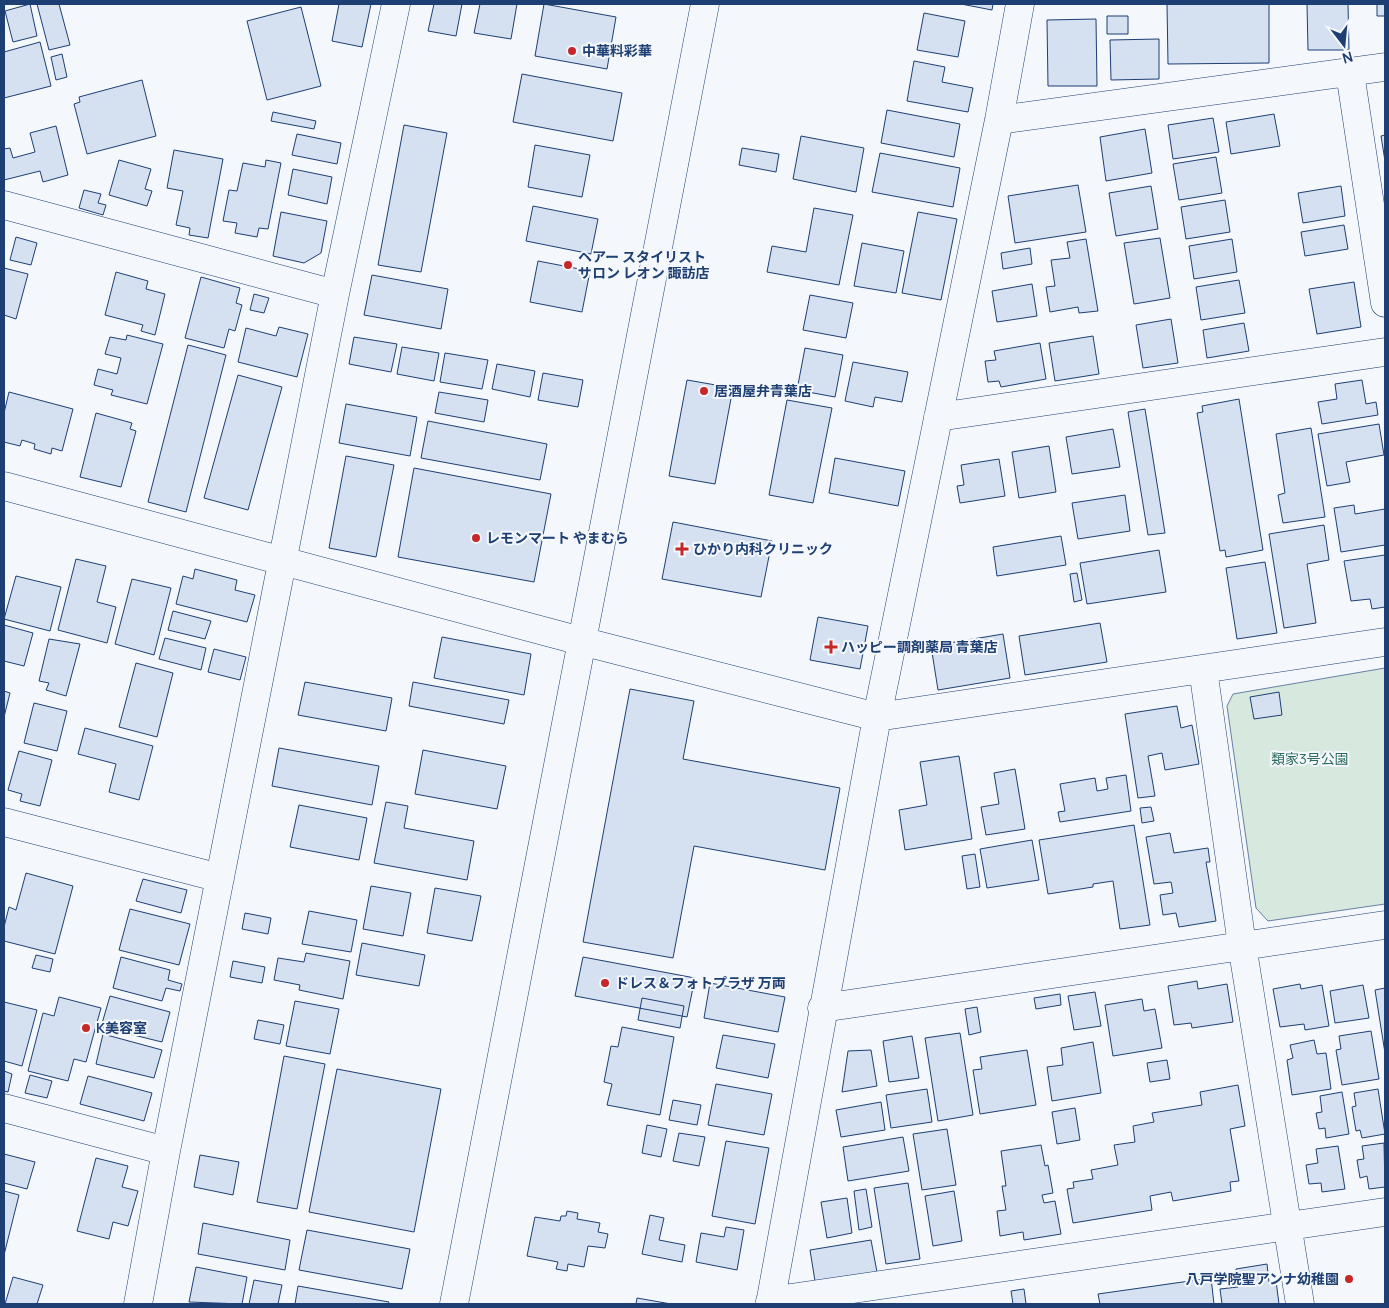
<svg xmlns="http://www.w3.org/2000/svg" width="1389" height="1308" viewBox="0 0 1389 1308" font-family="Manrope,'Noto Sans JP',sans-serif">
<rect width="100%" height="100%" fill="#f4f7fb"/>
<path fill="#d7e8df" stroke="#687fa3" d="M1385 668V904L1268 921 1256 908 1227 706 1233 694Z"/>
<path fill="#d5e0f0" stroke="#1d3f73" d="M30 4 37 36 13 42 5 11Z
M37 4H59L70 45 49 50Z
M339 4H371L362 47 332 41Z
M434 4H462L456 36 428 31Z
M480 4H517L511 39 474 33Z
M544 4 616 17 607 69 535 56Z
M961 4H993L992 10Z
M1167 4H1269V63L1168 64Z
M1307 4H1348L1349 50H1308Z
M1377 4H1385V16H1377Z
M301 7 321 86 267 100 247 21Z
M924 13 965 21 958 57 917 50Z
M1107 16H1128V34H1107Z
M1096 19 1097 86H1048L1047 20Z
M1159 39V79L1111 80 1110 40Z
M40 42 51 86 4 98V52Z
M62 54 67 77 56 80 51 57Z
M914 61 945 67 942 82 973 88 968 112 907 101Z
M522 74 622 93 613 141 513 122Z
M142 80 156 136 87 154 74 104 80 102 79 97Z
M887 110 960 124 954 157 881 143Z
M273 112 316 121 314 129 271 121Z
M1274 114 1280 146 1231 154 1226 122Z
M1213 118 1219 152 1173 159 1168 125Z
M404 125 447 133 421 272 378 265Z
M56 126 68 175 43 182 40 171 4 180V149L10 148 13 158 35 152 30 133Z
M1145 129 1152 173 1106 181 1100 137Z
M297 134 341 143 337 164 292 155Z
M1385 135V161L1381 136Z
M801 136 864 148 856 192 793 179Z
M535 145 590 155 582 197 528 187Z
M742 148 779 154 776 172 739 165Z
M174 150 223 159 208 238 189 235 190 228 176 225 183 191 167 188Z
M880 153 960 168 953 207 872 192Z
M1216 157 1222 193 1179 200 1173 164Z
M119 160 151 169 145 189 152 191 147 206 109 195Z
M266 160 281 163 268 229 259 228 257 237 235 233 237 223 223 221 229 190 237 191 243 163 265 167Z
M293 169 332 177 327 204 288 195Z
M1078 185 1086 232 1015 243 1008 196Z
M1151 186 1158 229 1116 236 1109 193Z
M1341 186 1345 216 1303 223 1298 193Z
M84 190 101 194 98 203 106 205 103 215 79 208Z
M1225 200 1230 232 1186 239 1181 207Z
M533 206 598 219 591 254 526 241Z
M814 208 853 215 839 285 767 272 772 246 806 252Z
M281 212 327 221 321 253 304 263 273 256Z
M918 212 957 219 941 300 902 293Z
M1344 225 1348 249 1305 256 1301 232Z
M16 237 37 243 31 265 10 260Z
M1160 238 1170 298 1134 304 1124 243Z
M1086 239 1098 311 1079 313 1078 307 1050 312 1046 287 1055 286 1051 260 1070 258 1067 242Z
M1232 239 1237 272 1194 279 1189 246Z
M862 243 904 251 896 293 854 286Z
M1030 248 1032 264 1003 269 1001 253Z
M538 261 590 271 582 312 530 302Z
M4 268 28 274 16 319 4 315Z
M116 272 148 281 146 289 165 294 155 335 141 331 143 325 105 315Z
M372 275 448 289 441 329 364 315Z
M201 277 240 288 236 303 242 305 235 331 229 329 224 348 185 338Z
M1239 280 1245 313 1201 320 1196 287Z
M1354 282 1361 327 1317 334 1309 289Z
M1032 284 1037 316 997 322 992 291Z
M254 294 269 298 264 313 250 310Z
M810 295 853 303 846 338 803 330Z
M1171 319 1178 363 1143 368 1136 325Z
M1244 323 1249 351 1207 358 1203 330Z
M279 327 308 334 297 377 238 362 246 328 276 336Z
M127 335 163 344 147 404 111 395 113 390 94 385 98 369 117 374 121 358 105 354 110 337 126 340Z
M1093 336 1099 374 1055 381 1049 343Z
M354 337 397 344 391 372 349 364Z
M1040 343 1046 379 1001 387 999 381 988 382 985 361 996 360 994 351Z
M188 345 226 355 186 512 148 502Z
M402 347 439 353 434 381 397 374Z
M805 348 843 355 835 397 797 390Z
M445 353 488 360 482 389 440 382Z
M853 362 908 372 902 402 875 397 873 407 845 401Z
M497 364 535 371 530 397 492 389Z
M543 373 583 380 578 407 538 400Z
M238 375 282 387 248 510 204 498Z
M687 380 733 388 715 484 669 476Z
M1362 380 1366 404 1376 402 1378 415 1322 424 1318 402 1337 399 1335 384Z
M9 392 73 409 62 451 52 448 51 454 34 449 35 444 22 440 20 446 4 442V413Z
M439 392 488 400 484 422 435 413Z
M1239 399 1263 550 1226 557 1225 550 1220 551 1197 413 1203 412 1202 406Z
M787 400 832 408 813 503 769 495Z
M346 404 417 417 410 456 339 443Z
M1145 409 1165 533 1148 535 1128 412Z
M96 413 132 423 130 429 136 431 121 487 80 477Z
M428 421 547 444 540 480 421 458Z
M1379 424 1384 455 1346 462 1350 482 1327 486 1318 434Z
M1311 428 1325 517 1283 523 1278 495 1285 493 1276 434Z
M1113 429 1120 467 1072 474 1066 437Z
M1049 446 1056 492 1019 498 1012 452Z
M346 456 394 465 376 557 329 548Z
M835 458 905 471 898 506 829 493Z
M999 459 1005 496 960 503 957 486 964 485 961 465Z
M414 468 551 494 534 582 398 557Z
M1125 495 1130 531 1078 539 1072 503Z
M1354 505 1355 514 1385 509V545L1341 552 1334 508Z
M673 522 772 541 761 597 662 579Z
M1324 525 1329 560 1307 564 1316 623 1284 628 1269 534Z
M1061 536 1066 565 997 576 993 547Z
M1159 550 1166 592 1087 604 1080 563Z
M1385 555V607L1372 609 1370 599 1351 601 1344 561Z
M76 559 106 566 97 602 116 607 107 643 58 630Z
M1265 562 1277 633 1237 639 1226 568Z
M195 569 237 580 235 590 255 595 247 622 176 604 183 576 193 579Z
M1077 573 1082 600 1074 602 1070 574Z
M16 576 61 587 50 631 4 619Z
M132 579 171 588 154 655 115 644Z
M173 611 211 621 205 639 168 630Z
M818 617 868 626 860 669 810 660Z
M1100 623 1107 662 1025 675 1019 636Z
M4 625 33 633 24 666 4 661Z
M1003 634 1010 678 938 690 931 646Z
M442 637 531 654 524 695 434 678Z
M165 638 206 648 201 670 159 659Z
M49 639 80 644 66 696 46 690 49 683 39 681Z
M214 649 246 657 240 680 208 672Z
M136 663 173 673 157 737 119 727Z
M305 682 392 698 386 731 298 715Z
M413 682 509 700 504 724 409 706Z
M630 689 694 701 683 759 840 788 825 870 694 846 673 958 583 942Z
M4 691 10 693 4 717Z
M1279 692 1282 715 1254 719 1250 697Z
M34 703 67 711 57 751 24 743Z
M1177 706 1181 728 1192 725 1199 764 1165 770 1162 753 1148 756 1155 796 1138 798 1125 714Z
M85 728 153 746 139 800 109 792 116 764 78 754Z
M279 748 379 766 372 805 272 786Z
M423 750 506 766 497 809 415 794Z
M19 751 52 760 40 806 20 801 22 794 8 790Z
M959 756 972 839 905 850 899 810 927 805 920 762Z
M1015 769 1025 829 986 835 981 807 999 804 994 773Z
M1126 775 1131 811 1060 822 1058 812 1065 811 1060 784 1095 778 1097 791 1108 789 1106 778Z
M386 802 408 806 404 828 474 841 467 880 374 863Z
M299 805 367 818 359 860 290 847Z
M1151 807 1154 821 1142 823 1140 808Z
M1134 825 1150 925 1120 929 1113 881 1093 884V887L1048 894 1039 840Z
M1170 833 1174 853 1208 848 1210 862H1206L1216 921 1179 927 1176 913 1163 915 1160 895 1173 893 1171 882 1154 884 1146 837Z
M1032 840 1039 880 987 888 980 849Z
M975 854 980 887 967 889 962 856Z
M26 873 73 886 55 954 4 941V927L9 907 16 910Z
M143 879 187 890 181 913 136 901Z
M371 886 411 893 403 936 363 929Z
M435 888 481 896 472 941 427 933Z
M130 909 190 924 179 965 119 950Z
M309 911 357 920 351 952 302 944Z
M245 913 271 918 268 934 242 929Z
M362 943 425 955 419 986 356 975Z
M306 953 350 961 343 999 299 990 300 985 274 980 278 958 304 962Z
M36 955 53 959 50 972 32 968Z
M121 957 170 970 168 980 182 984 180 991 166 988 162 1001 113 988Z
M583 957 695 978 687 1017 575 996Z
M233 961 265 967 262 983 230 977Z
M1197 981 1198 989 1227 984 1233 1022 1192 1028 1191 1023 1174 1025 1168 986Z
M710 983 785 997 778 1032 704 1018Z
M1300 984 1301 989 1322 985 1329 1026 1305 1030 1304 1024 1280 1027 1273 989Z
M1363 985 1369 1018 1335 1023 1330 991Z
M1385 988V1053L1375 990Z
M1095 992 1101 1026 1074 1030 1068 996Z
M1060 994 1061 1005 1036 1009 1034 998Z
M110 996 170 1012 162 1042 101 1027Z
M59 997 101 1008 86 1062 74 1059 68 1081 28 1071 43 1013 54 1016Z
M642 998 684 1006 680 1028 638 1020Z
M1142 999 1144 1011 1155 1009 1162 1048 1113 1056 1105 1005Z
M295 1001 339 1009 330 1054 286 1046Z
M4 1002 37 1010 22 1066 4 1061Z
M977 1007 981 1032 969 1035 965 1009Z
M258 1020 284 1025 280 1044 254 1039Z
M622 1027 674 1037 660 1115 607 1105 612 1084 604 1082 611 1046 618 1047Z
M1371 1031 1379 1079 1342 1085 1336 1050 1341 1049 1339 1036Z
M960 1033 973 1115 938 1121 925 1038Z
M103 1034 162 1050 154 1078 96 1064Z
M723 1035 775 1044 768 1078 716 1068Z
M912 1036 919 1078 889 1082 883 1041Z
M1314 1040 1317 1054 1326 1053 1331 1089 1292 1095 1287 1060 1293 1058 1290 1045Z
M1093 1042 1101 1093 1052 1101 1047 1067 1063 1065 1061 1048Z
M871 1050 877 1086 842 1092 848 1051Z
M1027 1050 1036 1105 980 1114 973 1070 982 1069 980 1057Z
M284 1056 325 1064 297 1209 257 1202Z
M1167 1060 1170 1079 1150 1082 1147 1063Z
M337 1069 441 1089 414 1232 309 1212Z
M4 1071 12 1074 8 1092 4 1091Z
M30 1075 52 1081 47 1098 25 1093Z
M88 1076 152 1093 144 1121 80 1104Z
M716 1084 772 1094 764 1135 708 1125Z
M1238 1085 1245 1126 1230 1129 1239 1181 1230 1182 1231 1191 1173 1201 1171 1192 1150 1196 1152 1210 1073 1223 1067 1189 1074 1188 1073 1182 1093 1179 1091 1170 1118 1165 1114 1145 1135 1142 1133 1126 1154 1122 1152 1113 1202 1105 1200 1092Z
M927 1089 932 1122 891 1128 886 1095Z
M1378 1089 1385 1134 1362 1138 1360 1130 1356 1131 1352 1107 1356 1106 1354 1093Z
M1342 1092 1349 1134 1326 1138 1325 1128 1319 1129 1316 1113 1322 1112 1320 1096Z
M673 1100 701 1105 697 1125 669 1120Z
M881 1102 885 1130 841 1137 836 1110Z
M1075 1108 1080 1140 1057 1144 1052 1112Z
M647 1125 667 1129 661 1157 642 1153Z
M947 1129 956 1185 922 1190 913 1134Z
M679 1133 705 1137 699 1166 673 1161Z
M903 1137 909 1171 848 1181 843 1147Z
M726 1141 769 1148 755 1224 712 1216Z
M1384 1143 1385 1187 1369 1189 1367 1176 1360 1178 1357 1160 1364 1159 1362 1146Z
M1041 1145 1045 1166 1048 1165 1053 1193 1042 1195 1044 1203 1055 1201 1061 1234 1024 1240 1023 1232 1000 1236 997 1211 1006 1210 1002 1186H1006L1001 1151Z
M1338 1146 1345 1189 1322 1192 1321 1183 1309 1184 1306 1165 1318 1163 1316 1149Z
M4 1154 35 1162 27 1189 4 1183Z
M200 1155 239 1162 233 1195 194 1187Z
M96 1158 128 1166 122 1187 138 1191 128 1226 113 1222 109 1239 77 1231Z
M908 1183 920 1259 886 1264 874 1188Z
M866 1189 872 1227 859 1230 854 1191Z
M4 1191 19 1195 4 1255Z
M954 1191 962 1241 933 1246 925 1196Z
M847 1198 852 1233 827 1238 821 1202Z
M567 1211 578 1213 577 1219 600 1223 598 1232 608 1234 605 1248 588 1246 584 1267 568 1264 567 1271 556 1269 558 1262 527 1256 535 1217 560 1221 561 1216H566Z
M650 1215 664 1218 659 1240 685 1245 682 1262 642 1254Z
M203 1223 290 1240 285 1270 198 1254Z
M726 1227 744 1230 737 1270 696 1262 701 1233 724 1237Z
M307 1230 410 1249 402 1289 299 1270Z
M871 1240 877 1272 815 1281 810 1250Z
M1267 1264 1269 1282 1276 1281 1279 1304H1222L1220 1289 1238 1287 1236 1269Z
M196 1267 247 1277 242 1304 189 1302Z
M13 1277 43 1285 37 1304H5Z
M1211 1278 1214 1304H1100L1098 1294Z
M254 1280 282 1285 278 1304H249Z
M298 1286 389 1302 388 1304H295Z
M1024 1289 1026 1304H1013L1011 1291Z
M637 1298 671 1304H636Z"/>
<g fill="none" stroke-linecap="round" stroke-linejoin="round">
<g stroke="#1d3f73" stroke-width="29">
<path id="minor" d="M1350 73 1385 303
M999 120 1385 67
M4 205 335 294
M938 417 1385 352
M4 486 581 641 877 717 1385 642
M1203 669 1242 945 1300 1304
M4 822 220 878
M822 1008 1385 925
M4 1108 166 1151
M770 1301 1385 1212
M138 1304 166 1151 335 294 396 4
M454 1304 705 4
M770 1304 877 717 999 120 1020 4"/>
</g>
<use href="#minor" stroke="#f4f7fb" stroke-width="28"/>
</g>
<g fill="#c62828" stroke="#f4f7fb" stroke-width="2">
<circle cx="572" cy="51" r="5"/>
<circle cx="568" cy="265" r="5"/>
<circle cx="704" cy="391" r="5"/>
<circle cx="476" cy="538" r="5"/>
<path d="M679.5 541.5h5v5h5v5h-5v5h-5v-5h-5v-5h5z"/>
<path d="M828.5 639.5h5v5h5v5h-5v5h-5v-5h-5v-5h5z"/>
<circle cx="605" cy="983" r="5"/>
<circle cx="86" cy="1028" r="5"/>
<circle cx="1349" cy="1279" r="5"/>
</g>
<g text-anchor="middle" stroke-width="4" stroke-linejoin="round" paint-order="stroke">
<g font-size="14" font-weight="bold" fill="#1d3f73" stroke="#f4f7fb" text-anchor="start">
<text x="582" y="56">中華料彩華</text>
<text x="578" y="262">ヘアー スタイリスト<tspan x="578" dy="16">サロン レオン 諏訪店</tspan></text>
<text x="714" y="396">居酒屋弁青葉店</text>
<text x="486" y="543">レモンマート やまむら</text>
<text x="693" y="554">ひかり内科クリニック</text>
<text x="841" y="652">ハッピー調剤薬局 青葉店</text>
<text x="615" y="988">ドレス＆フォトプラザ 万両</text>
<text x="96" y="1033">K美容室</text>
<text x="1339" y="1284" text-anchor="end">八戸学院聖アンナ幼稚園</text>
</g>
<g font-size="14" fill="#2c6c60" stroke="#f4f7fb">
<text x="1310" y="764">類家3号公園</text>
</g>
</g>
<rect width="1389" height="1308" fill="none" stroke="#1d3f73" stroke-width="10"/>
<g transform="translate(1344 45) rotate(164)" stroke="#f4f7fb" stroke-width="4" paint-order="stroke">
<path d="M0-4L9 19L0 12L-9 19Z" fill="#1d3f73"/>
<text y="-8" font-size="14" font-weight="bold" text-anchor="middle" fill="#1d3f73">N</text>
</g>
</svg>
